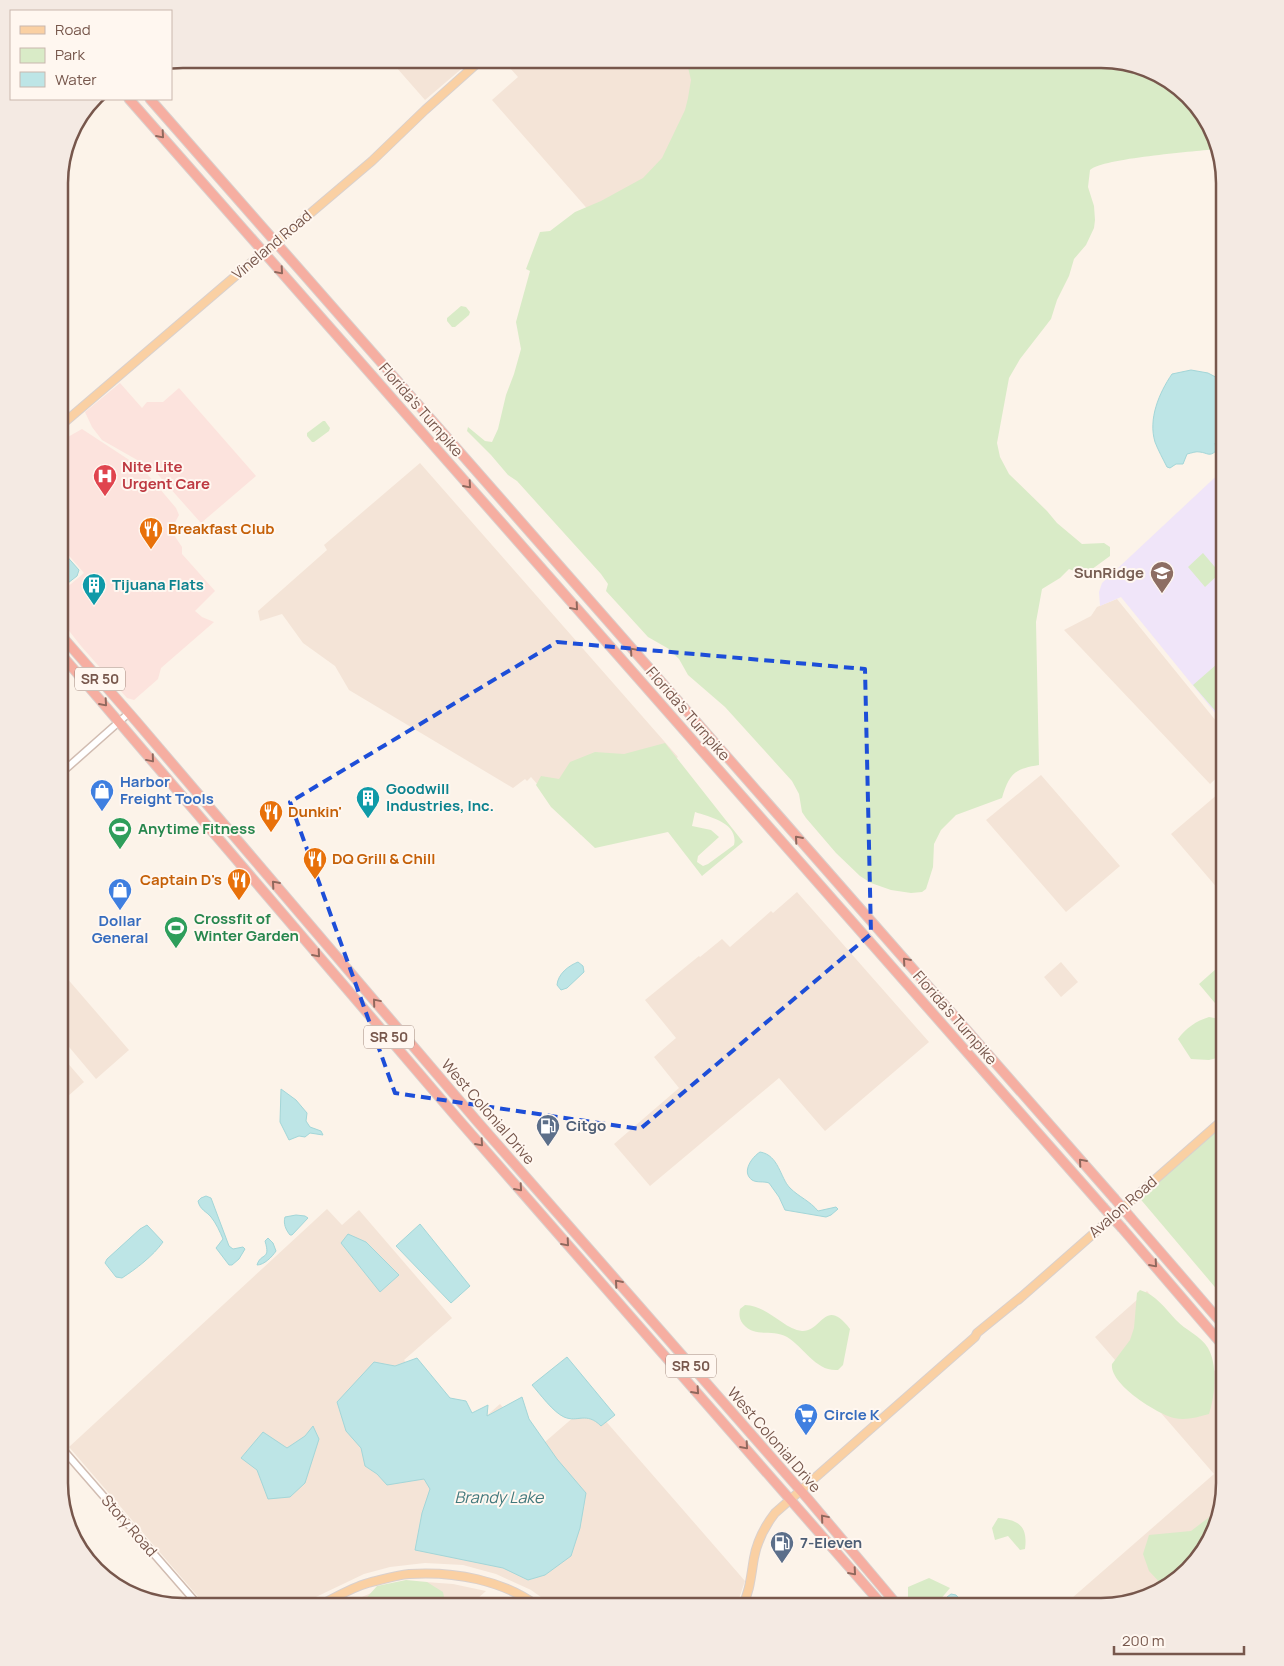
<svg xmlns="http://www.w3.org/2000/svg" width="1284" height="1666" viewBox="0 0 1284 1666" font-family="Manrope,sans-serif">
<rect width="100%" height="100%" fill="#fcf3e9"/>
<path fill="#f4e4d7" d="M389 59H473L425 100Z
M502 59H744L641 270 492 100 518 77Z
M420 463 678 757 581 835 531 777 527 781 525 779 513 788 349 690 335 666 303 643 282 614 260 621 258 611 327 550 324 545Z
M1117 599 1225 732V770L1210 784 1064 630 1091 616 1097 607Z
M1041 775 1120 866 1066 912 986 820Z
M1225 788V897L1171 834Z
M797 892 929 1042 825 1131 779 1078 650 1186 614 1144 679 1088 654 1057 676 1038 645 1000 699 956 700 957 722 939 730 947 771 911 773 913Z
M1061 962 1078 982 1061 997 1044 977Z
M59 969 129 1050 96 1079 59 1035Z
M59 1053 84 1082 59 1104Z
M327 1209 342 1225 359 1210 452 1318 404 1360 467 1433 500 1404 538 1448 590 1403 745 1581 736 1607H555L531 1590 496 1574 463 1565 425 1563 390 1567 364 1574 295 1607H207L69 1447Z
M1147 1291 1225 1383V1484L1209 1545 1170 1587 1102 1607H1066L1064 1605 1214 1474 1095 1337Z
M425 1582 453 1584 486 1591 468 1607H338L376 1591Z"/>
<path fill="#fce3dd" d="M120 383 142 408 147 402H163L179 388 256 476 201 523 153 469 102 440 92 427 85 412Z
M82 429 143 469 176 508 179 515 172 528V532L182 547V554L215 591 195 611 202 617 214 622 161 668 158 679 134 700 127 698 81 646 59 618V594L84 573 65 551 59 547V442Z"/>
<path fill="#f0e5f9" d="M1225 468V725L1121 597 1100 606 1099 592 1102 583Z"/>
<path fill="#d9ebc7" fill-rule="evenodd" d="M686 59H1109L1163 75 1205 114 1215 149C1192 152 1104 158 1090 170L1088 187 1094 206 1095 220 1094 228 1086 245 1074 259 1069 276 1057 300 1051 319 1020 359 1009 378 997 443 1000 457 1009 474 1047 511 1057 523 1082 544 1104 543 1110 547V556L1084 575 1069 569 1060 578 1042 589 1036 622 1039 765C1014 769 1009 774 1002 798L956 815 941 830 934 844 933 867 926 889 922 892 911 893 891 890 871 883 860 876 836 853 806 818 802 812 799 794 792 781 725 707 688 675 679 659 669 649 648 637 606 591 608 584 601 574 517 481 508 475 491 455 467 431 468 427 485 441 492 442 498 429 506 395 514 374 521 349 516 322 530 271 526 269 540 232 550 231 575 212 601 201 643 178 662 158 685 110 688 98 691 80Z
M461 306 466 307 470 312 469 315 455 327H452L447 321V318Z
M323 421H325L330 428 329 431 314 442H312L307 436V433Z
M1203 553 1220 573 1205 587 1188 567Z
M1225 657V707L1218 714 1193 685Z
M665 743 743 842 702 876 668 832 595 848 551 807 536 785 541 776 559 779 570 762 595 752 624 754ZM695 812C710 817 739 823 734 845L708 864 703 866 697 862 698 856 719 837 711 830 692 826Z
M1225 961V1015L1199 984Z
M1209 1017 1225 1020V1056L1209 1060 1191 1059 1178 1039C1186 1028 1196 1021 1209 1017Z
M1225 1118V1299L1137 1195Z
M1140 1290C1156 1295 1165 1308 1176 1320 1185 1330 1201 1336 1208 1348 1218 1365 1215 1396 1209 1414 1197 1417 1186 1421 1174 1418 1157 1414 1109 1384 1112 1364L1130 1340 1134 1328 1137 1293Z
M745 1305C769 1306 783 1329 802 1331 822 1332 825 1296 850 1329L843 1365 838 1370C816 1372 804 1347 787 1337 772 1328 756 1339 743 1324 739 1319 739 1314 740 1309Z
M1212 1515 1216 1518 1209 1545 1170 1587 1165 1588 1149 1571 1143 1554 1149 1535 1191 1531Z
M998 1518C1019 1520 1028 1526 1025 1549L1020 1550 1008 1536 995 1540 992 1528Z
M929 1578 950 1588 934 1607H914L908 1601V1587Z
M406 1580 427 1582 443 1592 444 1597 442 1607H355L362 1603 377 1586Z"/>
<path fill="#bde5e6" stroke="#a3d6d8" d="M1191 370 1208 373 1225 382V434L1215 443 1216 451C1209 457 1208 453 1200 452 1196 451 1192 453 1187 454L1183 464H1176L1170 468 1167 467C1163 459 1158 450 1155 442 1148 419 1159 393 1172 374Z
M63 552 79 570 77 576 59 590V553Z
M578 962 583 966 584 972 567 988 561 990 557 985C558 974 568 966 578 962Z
M281 1089 296 1100 307 1113 306 1121 310 1127 321 1131 323 1135 310 1133 305 1137 299 1136 289 1140 280 1122Z
M760 1152C779 1155 780 1178 790 1188 799 1197 810 1201 818 1211L836 1207 838 1209 831 1215 826 1217 785 1210 779 1197 769 1183C764 1181 757 1183 752 1180 741 1172 752 1157 760 1152Z
M206 1196 211 1198 229 1246 233 1249 243 1247 245 1249 239 1259 232 1265H229L216 1248 223 1239C220 1232 216 1223 211 1217 206 1211 200 1210 198 1201L201 1198Z
M296 1215 305 1216 308 1218 292 1235H290C286 1230 283 1224 285 1217Z
M420 1224 470 1286 451 1303 396 1246Z
M147 1225 163 1242C153 1256 136 1269 122 1278L116 1277 105 1263 107 1259 140 1229Z
M348 1234 366 1242 399 1275 380 1292 341 1243Z
M268 1238 273 1243 276 1251C272 1257 264 1265 257 1265 261 1252 271 1261 265 1241Z
M567 1357 615 1415 601 1426C586 1411 578 1423 564 1417 553 1412 540 1394 532 1385Z
M417 1358 450 1398 466 1401 472 1413 488 1405 487 1416 522 1397 529 1419 557 1459 586 1493 580 1528 571 1556 545 1575 528 1580 503 1568 415 1550 422 1513 430 1489 424 1479 387 1485 377 1474 365 1466 361 1448 346 1431 337 1402 374 1362 395 1366Z
M313 1426 319 1439 305 1483 290 1497 268 1499 257 1470 241 1458 263 1432 287 1448 305 1436Z
M951 1594 956 1595 967 1607H940L947 1597Z"/>
<g fill="none" stroke-linecap="round" stroke-linejoin="round">
<g stroke="#d1bcb1" stroke-width="9">
<path id="minor" d="M59 775 129 713
M59 1445 200 1607"/>
</g>
<g stroke="#d9d0cd" stroke-width="10">
<path id="major" d="M286 234 372 161 425 110 482 59
M59 427 253 261
M1018 1300 1225 1118
M316 1607C333 1599 350 1588 368 1583 381 1580 396 1575 409 1574 454 1571 503 1580 539 1607
M742 1607C750 1592 751 1575 754 1558 757 1541 765 1526 775 1513L975 1337 977 1333 1021 1297"/>
</g>
<g stroke="#d9d0cd" stroke-width="11">
<path id="highway" d="M129 99 1103 1207
M150 99 1114 1198
M59 633 136 721 476 1120 808 1499 899 1607
M59 652 458 1119 884 1607
M1131 1218 1225 1327
M1122 1228 1225 1348"/>
</g>
<use href="#minor" stroke="#fff" stroke-width="6"/>
<use href="#major" stroke="#fad0a3" stroke-width="8"/>
<use href="#highway" stroke="#f6aea1" stroke-width="9"/>
<g stroke="#d9d0cd" stroke-width="10" stroke-linecap="butt">
<path id="major-bridge" d="M253 261 286 234"/>
</g>
<g stroke="#d9d0cd" stroke-width="11" stroke-linecap="butt">
<path id="highway-bridge" d="M1114 1198 1131 1218
M1103 1207 1122 1228"/>
</g>
<use href="#major-bridge" stroke="#fad0a3" stroke-width="8"/>
<use href="#highway-bridge" stroke="#f6aea1" stroke-width="9"/>
</g>
<defs><path id="oneway-chevron" d="M-2-3.5L2.5 0L-2 3.5" fill="none" stroke-width="1.6" stroke-linecap="round" stroke-linejoin="round" transform="scale(1.25)"/></defs>
<g stroke="#90685d">
<use href="#oneway-chevron" transform="translate(161 135) rotate(49)"/>
<use href="#oneway-chevron" transform="translate(280 271) rotate(49)"/>
<use href="#oneway-chevron" transform="translate(468 485) rotate(49)"/>
<use href="#oneway-chevron" transform="translate(575 607) rotate(49)"/>
<use href="#oneway-chevron" transform="translate(633 651) rotate(-131)"/>
<use href="#oneway-chevron" transform="translate(104 703) rotate(49)"/>
<use href="#oneway-chevron" transform="translate(151 759) rotate(50)"/>
<use href="#oneway-chevron" transform="translate(798 839) rotate(-131)"/>
<use href="#oneway-chevron" transform="translate(275 884) rotate(-131)"/>
<use href="#oneway-chevron" transform="translate(317 954) rotate(49)"/>
<use href="#oneway-chevron" transform="translate(906 961) rotate(-131)"/>
<use href="#oneway-chevron" transform="translate(376 1002) rotate(-130)"/>
<use href="#oneway-chevron" transform="translate(480 1143) rotate(49)"/>
<use href="#oneway-chevron" transform="translate(1082 1162) rotate(-131)"/>
<use href="#oneway-chevron" transform="translate(519 1188) rotate(49)"/>
<use href="#oneway-chevron" transform="translate(566 1243) rotate(49)"/>
<use href="#oneway-chevron" transform="translate(1154 1264) rotate(49)"/>
<use href="#oneway-chevron" transform="translate(618 1283) rotate(-131)"/>
<use href="#oneway-chevron" transform="translate(696 1391) rotate(48)"/>
<use href="#oneway-chevron" transform="translate(745 1446) rotate(49)"/>
<use href="#oneway-chevron" transform="translate(824 1518) rotate(-130)"/>
<use href="#oneway-chevron" transform="translate(853 1572) rotate(49)"/>
</g>
<path fill="none" stroke="#1d4ed8" stroke-width="4" stroke-dasharray="10 6" stroke-linejoin="round" d="M557 642 865 669 871 934 640 1129 395 1093 290 802Z"/>
<defs>
<g id="hospital-pin" transform="scale(1.25)"><path d="M0 17L-7.5 6A9.5 9.5 0 1 1 7.5 6Z" fill="#e0444e" stroke="#fff7f0"/><path d="M-5-5h3v3.5h4V-5h3V5h-3V1.5h-4V5h-3Z" fill="#fff"/></g>
<g id="restaurant-pin" transform="scale(1.25)"><path d="M0 17L-7.5 6A9.5 9.5 0 1 1 7.5 6Z" fill="#e8710a" stroke="#fff7f0"/><path d="M-5-6h1v4h1v-4h1v4h1v-4h1v5L-1.5 .5V6h-2V.5L-5-1ZM5-6V6H3V1.5H1.5Q1.5-4 5-6Z" fill="#fff"/></g>
<g id="school-pin" transform="scale(1.25)"><path d="M0 17L-7.5 6A9.5 9.5 0 1 1 7.5 6Z" fill="#8d6e63" stroke="#fff7f0"/><path d="M0-5L7-2L0 1L-7-2ZM-4 1L0 2.5L4 1V4Q0 6-4 4Z" fill="#fff"/></g>
<g id="building-pin" transform="scale(1.25)"><path d="M0 17L-7.5 6A9.5 9.5 0 1 1 7.5 6Z" fill="#0f9aa8" stroke="#fff7f0"/><path d="M-4-6H4V6H1V3H-1V6H-4ZM-2.5-4.3h1.7v1.8h-1.7ZM.8-4.3h1.7v1.8H.8ZM-2.5-1h1.7V.8h-1.7ZM.8-1h1.7V.8H.8Z" fill="#fff"/></g>
<g id="shop-pin" transform="scale(1.25)"><path d="M0 17L-7.5 6A9.5 9.5 0 1 1 7.5 6Z" fill="#3f7fe0" stroke="#fff7f0"/><path d="M-5-2.5h2.3a2.7 3.5 0 0 1 5.4 0H5L5.5 6h-11ZM-1.5-2.5h3a1.5 2.3 0 0 0-3 0Z" fill="#fff"/></g>
<g id="stadium-pin" transform="scale(1.25)"><path d="M0 17L-7.5 6A9.5 9.5 0 1 1 7.5 6Z" fill="#2e9e5b" stroke="#fff7f0"/><path d="M0-5a6.5 5 0 1 0 0 10a6.5 5 0 1 0 0-10ZM-3.5-1.8h7v3.6h-7Z" fill="#fff"/></g>
<g id="fuel-pin" transform="scale(1.25)"><path d="M0 17L-7.5 6A9.5 9.5 0 1 1 7.5 6Z" fill="#5c6f8a" stroke="#fff7f0"/><path d="M-5.5-6h7V0h2V4h1.3V-2.5L3-4.5l.8-.8L6-3V5H2.5V1h-1V6h-7ZM-4.2-4.7v3.2H.2V-4.7Z" fill="#fff"/></g>
<g id="supermarket-pin" transform="scale(1.25)"><path d="M0 17L-7.5 6A9.5 9.5 0 1 1 7.5 6Z" fill="#3f7fe0" stroke="#fff7f0"/><path d="M-6-5.5h2.5l.6 2H6L4.5 2H-2.5L-4.4-4H-6ZM-1.5 3.2a1.3 1.3 0 1 0 .1 0ZM3 3.2a1.3 1.3 0 1 0 .1 0Z" fill="#fff"/></g>
</defs>
<g fill-rule="evenodd">
<use href="#hospital-pin" x="105" y="476"/>
<use href="#restaurant-pin" x="151" y="529"/>
<use href="#school-pin" x="1162" y="573"/>
<use href="#building-pin" x="94" y="585"/>
<use href="#shop-pin" x="102" y="791"/>
<use href="#building-pin" x="368" y="798"/>
<use href="#restaurant-pin" x="271" y="812"/>
<use href="#stadium-pin" x="120" y="829"/>
<use href="#restaurant-pin" x="315" y="859"/>
<use href="#restaurant-pin" x="239" y="880"/>
<use href="#shop-pin" x="120" y="890"/>
<use href="#stadium-pin" x="176" y="928"/>
<use href="#fuel-pin" x="548" y="1126"/>
<use href="#supermarket-pin" x="806" y="1415"/>
<use href="#fuel-pin" x="782" y="1543"/>
</g>
<g text-anchor="middle" stroke-width="4" stroke-linejoin="round" paint-order="stroke">
<g fill="#fff7f0" stroke="#a0877d" stroke-width="1">
<rect x="75" y="667.5" width="50" height="23" rx="4"/>
<rect x="364" y="1025.5" width="50" height="23" rx="4"/>
<rect x="666" y="1354.5" width="50" height="23" rx="4"/>
</g>
<g font-size="14" font-weight="bold" fill="#77574c">
<text x="100" y="684">SR 50</text>
<text x="389" y="1042">SR 50</text>
<text x="691" y="1371">SR 50</text>
</g>
<g font-size="15" fill="#77574c" stroke="#fff7f0">
<text transform="translate(272 245) rotate(-40)" y="5">Vineland Road</text>
<text transform="translate(421 410) rotate(49)" y="5">Florida's Turnpike</text>
<text transform="translate(688 714) rotate(49)" y="5">Florida's Turnpike</text>
<text transform="translate(955 1018) rotate(49)" y="5">Florida's Turnpike</text>
<text transform="translate(488 1112) rotate(49)" y="5">West Colonial Drive</text>
<text transform="translate(1123 1207) rotate(-41)" y="5">Avalon Road</text>
<text transform="translate(774 1440) rotate(49)" y="5">West Colonial Drive</text>
<text transform="translate(129 1526) rotate(49)" y="5">Story Road</text>
</g>
<g font-size="15" font-weight="bold" fill="#be3a42" stroke="#fff7f0" text-anchor="start">
<text x="122" y="472">Nite Lite<tspan x="122" dy="17">Urgent Care</tspan></text>
</g>
<g font-size="15" font-weight="bold" fill="#c56008" stroke="#fff7f0" text-anchor="start">
<text x="168" y="534">Breakfast Club</text>
<text x="288" y="817">Dunkin'</text>
<text x="332" y="864">DQ Grill &amp; Chill</text>
<text x="222" y="885" text-anchor="end">Captain D's</text>
</g>
<g font-size="15" font-weight="bold" fill="#785e54" stroke="#fff7f0" text-anchor="end">
<text x="1144" y="578">SunRidge</text>
</g>
<g font-size="15" font-weight="bold" fill="#0d838f" stroke="#fff7f0" text-anchor="start">
<text x="112" y="590">Tijuana Flats</text>
<text x="386" y="794">Goodwill<tspan x="386" dy="17">Industries, Inc.</tspan></text>
</g>
<g font-size="15" font-weight="bold" fill="#366cbe" stroke="#fff7f0" text-anchor="start">
<text x="120" y="787">Harbor<tspan x="120" dy="17">Freight Tools</tspan></text>
<text x="120" y="926" text-anchor="middle">Dollar<tspan x="120" dy="17">General</tspan></text>
<text x="824" y="1420">Circle K</text>
</g>
<g font-size="15" font-weight="bold" fill="#27864d" stroke="#fff7f0" text-anchor="start">
<text x="138" y="834">Anytime Fitness</text>
<text x="194" y="924">Crossfit of<tspan x="194" dy="17">Winter Garden</tspan></text>
</g>
<g font-size="15" font-weight="bold" fill="#4e5e75" stroke="#fff7f0" text-anchor="start">
<text x="566" y="1131">Citgo</text>
<text x="800" y="1548">7-Eleven</text>
</g>
<g font-size="16" font-style="italic" fill="#40787c" stroke="#fff7f0">
<text x="499" y="1503">Brandy Lake</text>
</g>
</g>
<path d="M0 0H1284V1666H0ZM183 68H1101A115 115 0 0 1 1216 183V1483A115 115 0 0 1 1101 1598H183A115 115 0 0 1 68 1483V183A115 115 0 0 1 183 68Z" fill="#f4eae3" fill-rule="evenodd"/>
<path fill="none" stroke="#77574c" stroke-width="2.5" d="M183 68H1101A115 115 0 0 1 1216 183V1483A115 115 0 0 1 1101 1598H183A115 115 0 0 1 68 1483V183A115 115 0 0 1 183 68Z"/>
<rect x="10" y="10" width="162" height="90" fill="#fff7f0" stroke="#c9b7ae"/>
<rect x="20" y="26" width="25" height="8" fill="#fad0a3" stroke="#c9b7ae"/>
<text x="55" y="35" font-size="15" fill="#77574c">Road</text>
<rect x="20" y="48" width="25" height="15" fill="#d9ebc7" stroke="#c9b7ae"/>
<text x="55" y="60" font-size="15" fill="#77574c">Park</text>
<rect x="20" y="72" width="25" height="15" fill="#bde5e6" stroke="#c9b7ae"/>
<text x="55" y="85" font-size="15" fill="#77574c">Water</text>
<path d="M1114 1646v8h130v-8" fill="none" stroke="#77574c" stroke-width="2.5"/>
<text x="1122" y="1646" font-size="15" fill="#77574c" stroke="#fff7f0" stroke-width="4" paint-order="stroke">200 m</text>
</svg>
